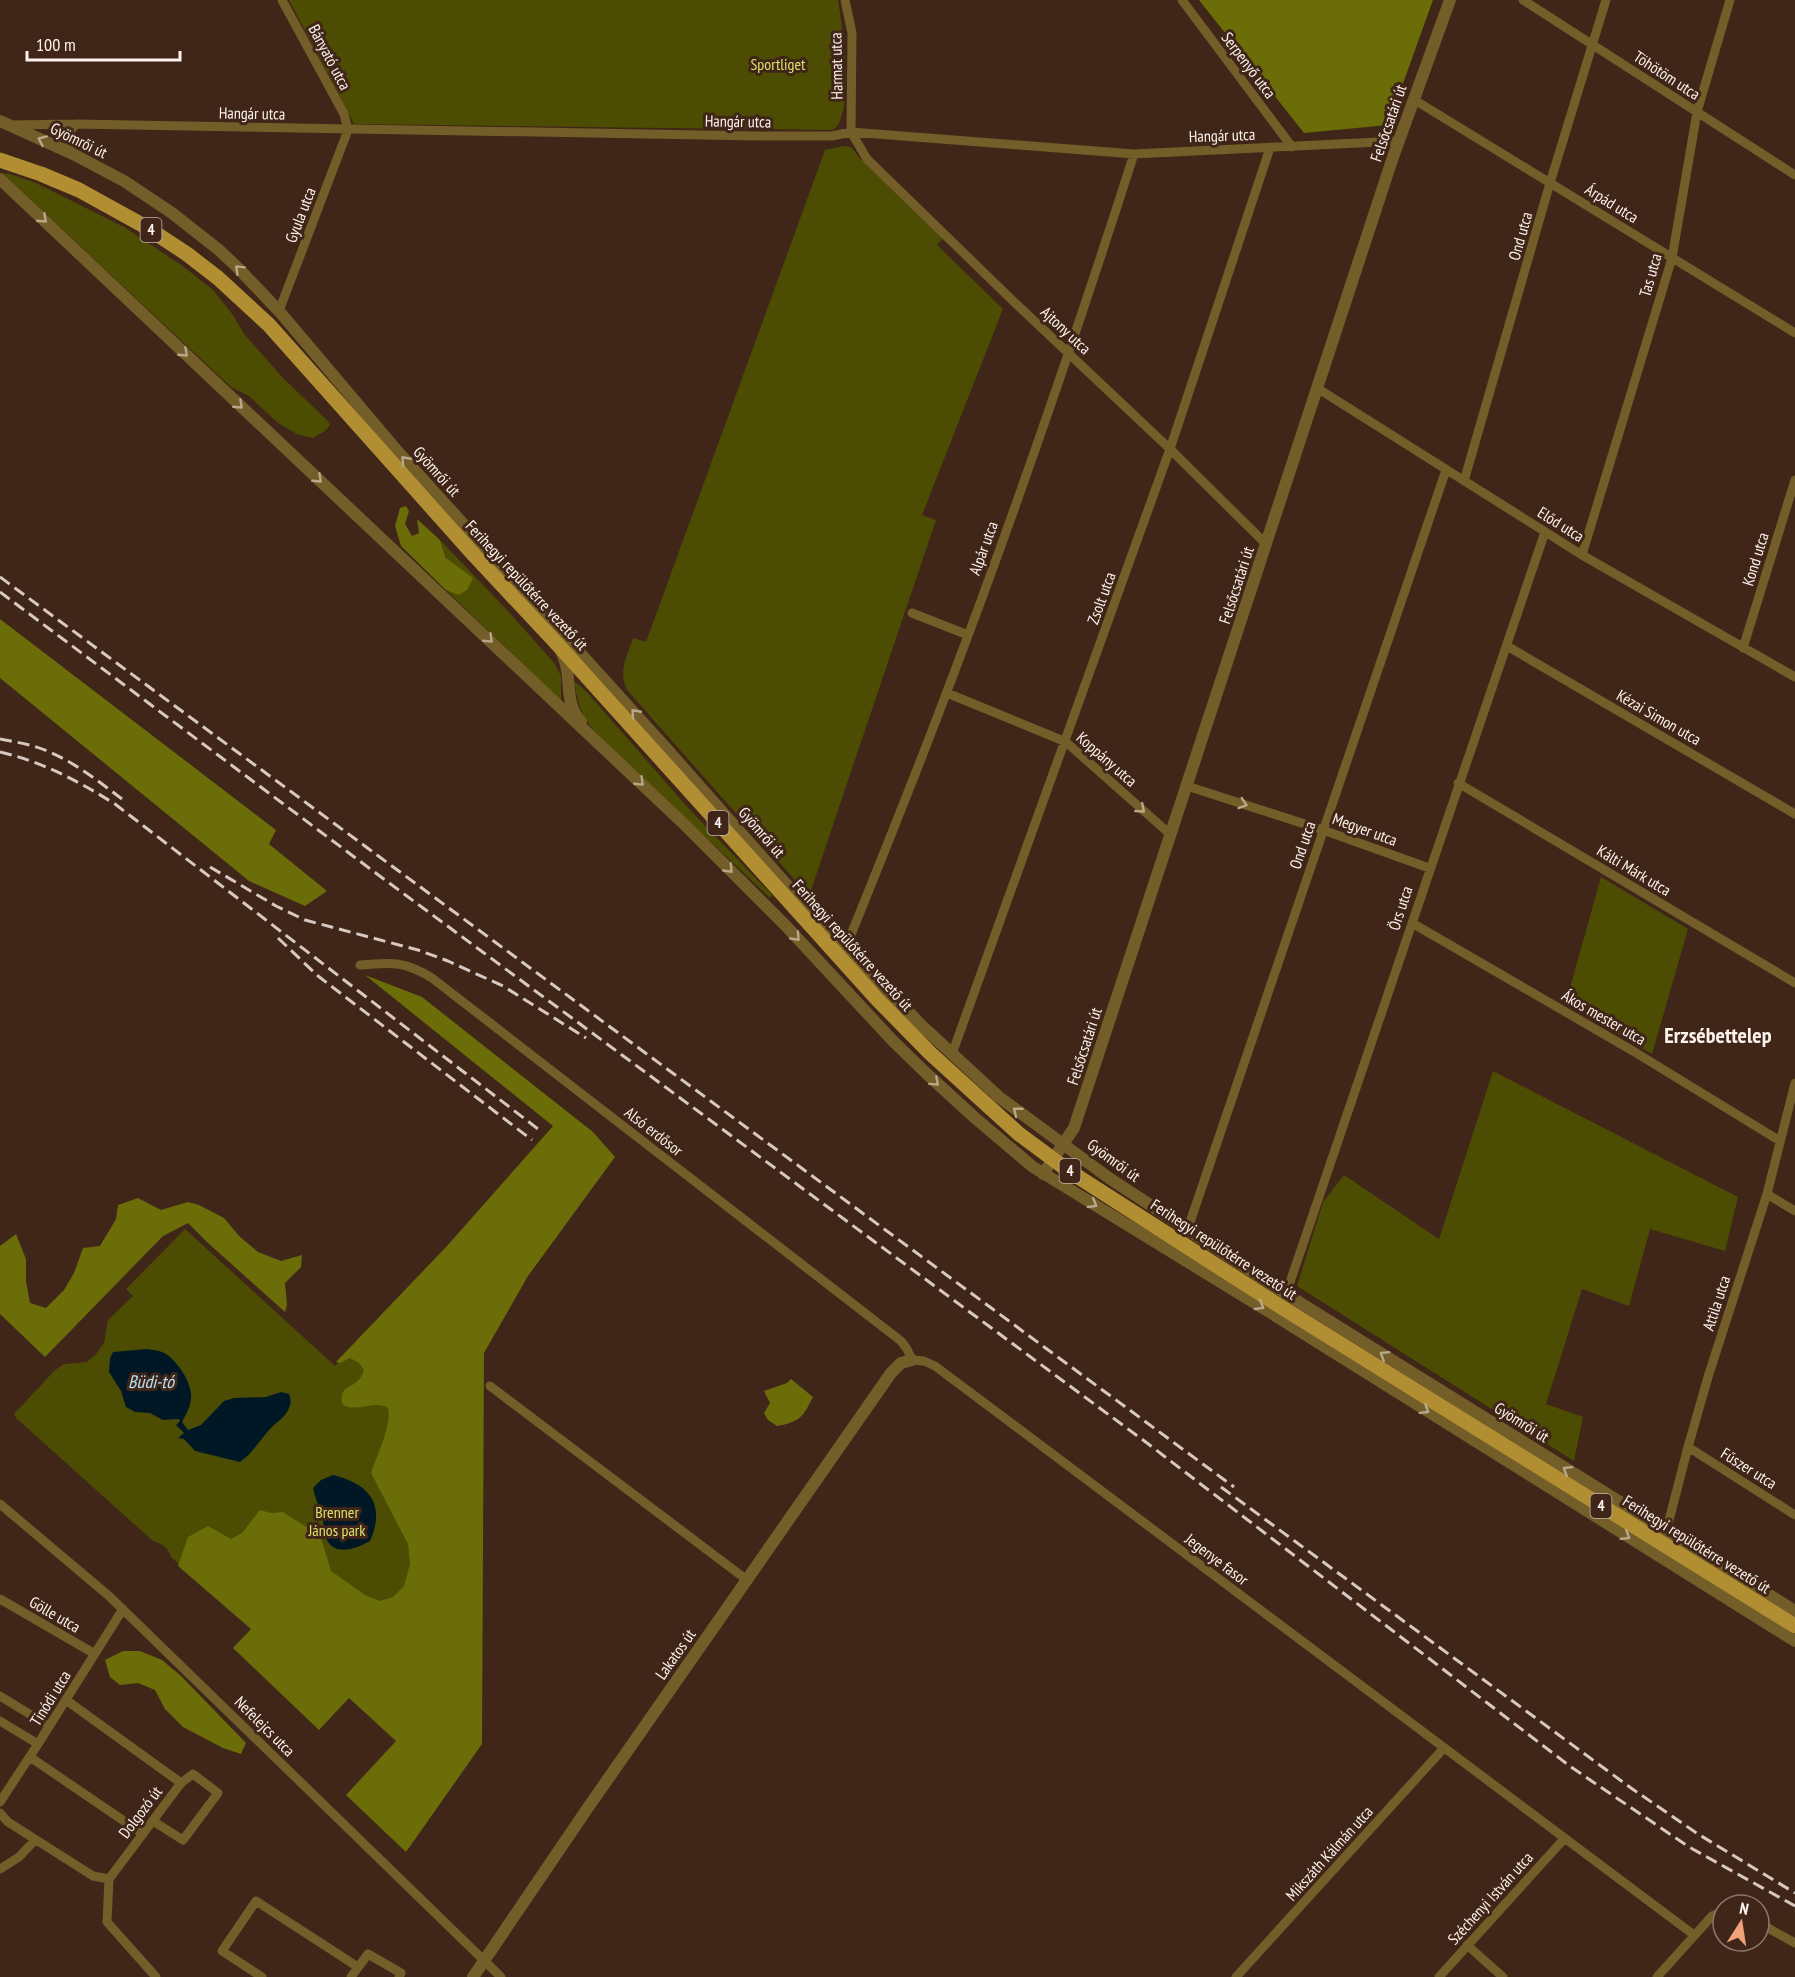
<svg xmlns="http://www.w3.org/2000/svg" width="1795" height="1977" viewBox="0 0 1795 1977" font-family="'PT Sans Narrow',sans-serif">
<rect width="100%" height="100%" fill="#3f2618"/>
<path fill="#4c4d02" d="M289 0H838C842 23 855 117 833 130L358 124H354Z
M844 146C853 146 853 150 858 156 861 160 865 162 869 166L943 238 937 245 1003 309 922 515 936 520 809 896 627 690C618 670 627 658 633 638L646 642 825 150Z
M2 173 10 174 36 183 124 227 184 267 213 290 233 315 244 334 284 379 328 421 330 425 325 431 313 438 297 434 278 423 249 396 231 387Z
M440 540 508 611 555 664 561 676V701L446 590 459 595 472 578 447 559Z
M574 681 586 691 690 810 772 895 770 898 596 733C581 716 578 703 574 681Z
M1601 877 1688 929 1652 1054 1566 1002Z
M1493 1071 1738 1197 1725 1251 1650 1229 1629 1306 1582 1289 1546 1404 1583 1417 1574 1461 1297 1286 1323 1202 1344 1175 1439 1239Z
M185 1229 335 1366 410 1289 432 1309 475 1739 349 1695 253 1630 171 1557C168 1547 162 1544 153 1541L16 1418 14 1414 55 1370 64 1364 87 1362 96 1354 104 1343 108 1320 133 1296 126 1289Z"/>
<path fill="#6b6d08" d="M1199 0H1433L1388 125 1304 133Z
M406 506 409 511 405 524 412 536 419 533 417 519 440 540 446 558 473 578 467 590 459 595 446 590 401 546 395 526 400 508Z
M0 619 276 830 269 844 327 891 305 906 249 881 0 678Z
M365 975 422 997 593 1132 615 1157 528 1276 484 1353 482 1744 406 1852 346 1795 396 1741 349 1698 319 1730 233 1648 251 1629 178 1566 188 1537 208 1526 231 1539 242 1533 260 1510 271 1513 283 1512 311 1530 322 1541 331 1571 365 1595 380 1601 393 1597 404 1586 410 1564 408 1544 371 1473C377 1455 392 1425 388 1408 374 1399 356 1414 342 1404 339 1381 357 1392 364 1370L358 1362 350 1358 340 1363 336 1362 447 1246 553 1126Z
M138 1198 161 1210 188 1202 199 1205 224 1218 239 1236 258 1252 281 1261 302 1255 301 1267 285 1283 287 1305 285 1312 208 1243 188 1223 163 1236 45 1357 0 1314V1246L16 1234 26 1259V1281L30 1303 46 1308 64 1290 74 1273 83 1248 100 1246 116 1219 118 1205Z
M791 1379 813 1397C803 1417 800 1422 777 1426L768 1420 764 1413 770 1403 764 1391 787 1383Z
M123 1651H140L162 1660 181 1676 246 1743 241 1754 223 1748 183 1727 165 1709 155 1690 138 1683 120 1685 110 1677 105 1660Z"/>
<path fill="#001825" d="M147 1349C153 1350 160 1350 166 1354 178 1362 193 1384 191 1399 190 1408 186 1414 182 1422L188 1430 201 1425 224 1401 234 1398 266 1397 281 1392 289 1394C291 1400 291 1403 289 1408 285 1418 276 1422 269 1430 259 1441 253 1453 240 1462L195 1451 184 1439 178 1438 184 1433 176 1425 180 1421 179 1419 163 1420 150 1413 135 1412 126 1407 121 1391 109 1372 110 1358 113 1352Z
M333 1475C370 1484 386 1505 370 1541 358 1548 335 1557 327 1540 323 1533 324 1523 322 1516 319 1506 315 1498 313 1488L321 1480Z"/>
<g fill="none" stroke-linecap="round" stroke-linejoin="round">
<path stroke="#735d28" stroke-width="9" d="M282 0 344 114 348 130
M845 0 852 33 851 132 867 159 1012 300 1170 449 1267 545
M1182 0 1292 147
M1523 0 1795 175
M1413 99 1795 333
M11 125 76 124 758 136H832L851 132 1134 154 1399 141
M73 154C67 141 66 135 76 124
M279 311 348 130
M1317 388 1582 555 1795 677
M1464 481 1550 183 1606 0
M1582 555 1672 258 1697 112 1730 0
M912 613 968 635
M1507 646 1795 814
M1743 648 1795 480
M947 693 1066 742 1171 835
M1458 783 1795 983
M1187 786 1323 830 1429 868
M1412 923 1633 1051 1780 1141
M846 947C880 863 914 779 946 694 1014 516 1076 335 1134 154
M360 965C390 962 405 961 432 978L901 1341 907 1349 912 1360 924 1361 935 1366 1694 1935
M952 1054 1170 449 1270 148
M1767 1194 1795 1211
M1187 1231 1446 470
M1286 1294 1545 532
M490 1386 747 1580
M1688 1447 1795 1515
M0 1504 109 1596 501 1977
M1666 1532 1688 1447 1708 1377 1767 1194 1795 1083
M0 1599 95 1654
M0 1696 49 1726
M66 1700 181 1783 109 1879 107 1922 156 1977
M0 1721 38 1744
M30 1757 143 1834
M0 1802 38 1744 123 1609
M0 1813 8 1822 93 1876 109 1879
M153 1821 183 1840 218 1793 193 1774 181 1783
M0 1869 19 1857 35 1840
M1759 1923 1795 1943
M1467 1945 1503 1977
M262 1977 222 1951 256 1901 358 1967
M351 1977 368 1954 401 1973 399 1977
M1236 1977 1443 1749
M1439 1977 1564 1839
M1657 1977 1712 1916 1723 1911"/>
<path stroke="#735d28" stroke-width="12" d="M0 121 73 154 124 181 172 213 219 250 238 268 279 311 399 453 665 747 785 883 921 1025 999 1097 1109 1178 1286 1294 1795 1611
M0 179 685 825 786 926 893 1041 927 1074 974 1117 1033 1167 1271 1313 1795 1641
M561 651C564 657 566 663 567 670 570 689 567 706 581 722
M1043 1174 1074 1128 1393 157 1450 0
M473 1977 587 1809 891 1373 901 1363 912 1360"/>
<path stroke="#b18e31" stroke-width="15" d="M0 160 41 174 79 190 146 227 187 254 218 278 269 325 474 555 560 647 877 999 931 1054 1019 1134 1069 1171 1278 1305 1795 1626"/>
<path stroke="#d7c9c2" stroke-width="3" stroke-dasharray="12 6" stroke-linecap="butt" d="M0 577 1234 1487
M0 592 373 871 1147 1443 1571 1767 1689 1847 1795 1906
M0 739C11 741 22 743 33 746 67 756 94 778 122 799
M0 752C43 762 78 781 115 804L538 1129
M210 867 276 906 305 920 418 950 448 961 503 986 586 1038
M278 938 318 976 532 1140
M1221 1487 1631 1788 1698 1834 1795 1893"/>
</g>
<defs><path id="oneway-chevron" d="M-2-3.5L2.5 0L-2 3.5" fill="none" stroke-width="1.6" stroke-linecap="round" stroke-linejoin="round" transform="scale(1.5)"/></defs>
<g stroke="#b8a88a">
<use href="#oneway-chevron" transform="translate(42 140) rotate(-156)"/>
<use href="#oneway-chevron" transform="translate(43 219) rotate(43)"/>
<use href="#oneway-chevron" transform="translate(239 269) rotate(-135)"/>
<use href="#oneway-chevron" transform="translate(184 353) rotate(43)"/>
<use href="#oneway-chevron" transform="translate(239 405) rotate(43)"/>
<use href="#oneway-chevron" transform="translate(405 460) rotate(-132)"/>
<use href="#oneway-chevron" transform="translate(318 479) rotate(43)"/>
<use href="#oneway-chevron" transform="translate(489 639) rotate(44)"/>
<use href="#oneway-chevron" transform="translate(635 713) rotate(-132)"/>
<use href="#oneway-chevron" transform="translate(640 782) rotate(44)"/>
<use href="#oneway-chevron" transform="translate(1243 804) rotate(18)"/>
<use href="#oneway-chevron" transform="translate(1141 809) rotate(41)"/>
<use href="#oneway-chevron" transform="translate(729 869) rotate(46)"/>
<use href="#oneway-chevron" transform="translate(796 937) rotate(47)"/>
<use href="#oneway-chevron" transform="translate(935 1082) rotate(42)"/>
<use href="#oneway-chevron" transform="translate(1017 1111) rotate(-141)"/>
<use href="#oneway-chevron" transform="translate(1093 1204) rotate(31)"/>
<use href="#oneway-chevron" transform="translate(1260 1306) rotate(31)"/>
<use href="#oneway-chevron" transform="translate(1384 1355) rotate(-148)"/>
<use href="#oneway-chevron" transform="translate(1425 1410) rotate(32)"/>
<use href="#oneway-chevron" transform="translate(1567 1470) rotate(-148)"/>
<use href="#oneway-chevron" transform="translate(1626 1536) rotate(32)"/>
</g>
<g text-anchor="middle" stroke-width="6" stroke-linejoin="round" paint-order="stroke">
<g fill="#3f2618" stroke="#c4b5ad" stroke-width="1.5">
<rect x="140.5" y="218" width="21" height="24" rx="4.5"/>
<rect x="707.5" y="811" width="21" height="24" rx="4.5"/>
<rect x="1059.5" y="1159" width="21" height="24" rx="4.5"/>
<rect x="1590.5" y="1494" width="21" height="24" rx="4.5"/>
</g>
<g font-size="15" font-weight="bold" fill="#fdf2ed">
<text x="151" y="235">4</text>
<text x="718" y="828">4</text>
<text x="1070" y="1176">4</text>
<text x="1601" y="1511">4</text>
</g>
<g font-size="16" fill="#fdf2ed" stroke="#3f2618">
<text transform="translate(330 57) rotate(62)" y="6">Bányató utca</text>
<text transform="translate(1249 65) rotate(53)" y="6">Serpenyő utca</text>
<text transform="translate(836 66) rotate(-91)" y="6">Harmat utca</text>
<text transform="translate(1667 75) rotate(33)" y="6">Töhötöm utca</text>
<text transform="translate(252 113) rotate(1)" y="6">Hangár utca</text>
<text transform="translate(738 121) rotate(1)" y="6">Hangár utca</text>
<text transform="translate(1388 123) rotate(-71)" y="6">Felsőcsatári út</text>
<text transform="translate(1222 135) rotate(-2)" y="6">Hangár utca</text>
<text transform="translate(79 140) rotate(26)" y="6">Gyömrői út</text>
<text transform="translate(1612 203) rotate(32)" y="6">Árpád utca</text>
<text transform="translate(300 215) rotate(-69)" y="6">Gyula utca</text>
<text transform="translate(1520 236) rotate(-74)" y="6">Ond utca</text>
<text transform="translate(1650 275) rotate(-74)" y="6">Tas utca</text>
<text transform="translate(1066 330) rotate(43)" y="6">Ajtony utca</text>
<text transform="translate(437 471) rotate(48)" y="6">Gyömrői út</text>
<text transform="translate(1561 524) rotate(32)" y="6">Előd utca</text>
<text transform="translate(983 548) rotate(-70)" y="6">Alpár utca</text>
<text transform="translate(1755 559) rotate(-73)" y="6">Kond utca</text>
<text transform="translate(527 585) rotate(47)" y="6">Ferihegyi repülőtérre vezető út</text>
<text transform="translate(1236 585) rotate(-72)" y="6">Felsőcsatári út</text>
<text transform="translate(1101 598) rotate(-70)" y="6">Zsolt utca</text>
<text transform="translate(1659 717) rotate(30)" y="6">Kézai Simon utca</text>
<text transform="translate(1107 759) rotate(41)" y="6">Koppány utca</text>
<text transform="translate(1365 829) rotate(20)" y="6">Megyer utca</text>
<text transform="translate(762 832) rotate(49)" y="6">Gyömrői út</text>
<text transform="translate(1302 845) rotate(-71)" y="6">Ond utca</text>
<text transform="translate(1634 870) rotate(31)" y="6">Kálti Márk utca</text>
<text transform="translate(1400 908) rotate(-72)" y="6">Örs utca</text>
<text transform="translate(853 945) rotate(48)" y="6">Ferihegyi repülőtérre vezető út</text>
<text transform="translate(1604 1017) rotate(30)" y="6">Ákos mester utca</text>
<text transform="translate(1084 1046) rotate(-72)" y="6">Felsőcsatári út</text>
<text transform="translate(654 1131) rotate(38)" y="6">Alsó erdősor</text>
<text transform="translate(1114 1160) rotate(36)" y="6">Gyömrői út</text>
<text transform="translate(1224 1249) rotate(33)" y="6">Ferihegyi repülőtérre vezető út</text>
<text transform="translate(1716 1303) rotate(-72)" y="6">Attila utca</text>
<text transform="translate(1522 1422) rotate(32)" y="6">Gyömrői út</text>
<text transform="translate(1749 1468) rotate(32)" y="6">Fűszer utca</text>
<text transform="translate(1697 1544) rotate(32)" y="6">Ferihegyi repülőtérre vezető út</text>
<text transform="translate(1217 1559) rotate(37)" y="6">Jegenye fasor</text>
<text transform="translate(55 1614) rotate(30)" y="6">Gölle utca</text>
<text transform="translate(675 1654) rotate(-55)" y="6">Lakatos út</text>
<text transform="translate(50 1698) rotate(-58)" y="6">Tinódi utca</text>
<text transform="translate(265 1726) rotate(45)" y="6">Nefelejcs utca</text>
<text transform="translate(140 1812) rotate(-53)" y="6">Dolgozó út</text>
<text transform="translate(1329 1853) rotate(-48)" y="6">Mikszáth Kálmán utca</text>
<text transform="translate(1490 1898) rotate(-48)" y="6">Széchenyi István utca</text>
</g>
<g font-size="16" fill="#dde16c" stroke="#3f2618">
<text x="778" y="70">Sportliget</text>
<text x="337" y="1518">Brenner<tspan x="337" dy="18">János park</tspan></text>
</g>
<g font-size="18" font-style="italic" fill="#b5e2f9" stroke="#3f2618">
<text x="151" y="1388">Büdi-tó</text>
</g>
<g font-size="22" font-weight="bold" fill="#fdf2ed" stroke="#3f2618">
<text x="1718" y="1043">Erzsébettelep</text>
</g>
</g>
<g transform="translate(1741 1923) rotate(12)"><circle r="28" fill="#3f2618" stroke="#8b786d" stroke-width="1.5"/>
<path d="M0-4.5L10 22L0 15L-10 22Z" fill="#f0a27a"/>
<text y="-9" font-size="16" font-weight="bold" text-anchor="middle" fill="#fdf2ed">N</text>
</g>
<path d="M27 51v9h153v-9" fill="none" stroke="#fdf2ed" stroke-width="3"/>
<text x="36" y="51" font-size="18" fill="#fdf2ed" stroke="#3f2618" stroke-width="4.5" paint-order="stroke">100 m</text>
</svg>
